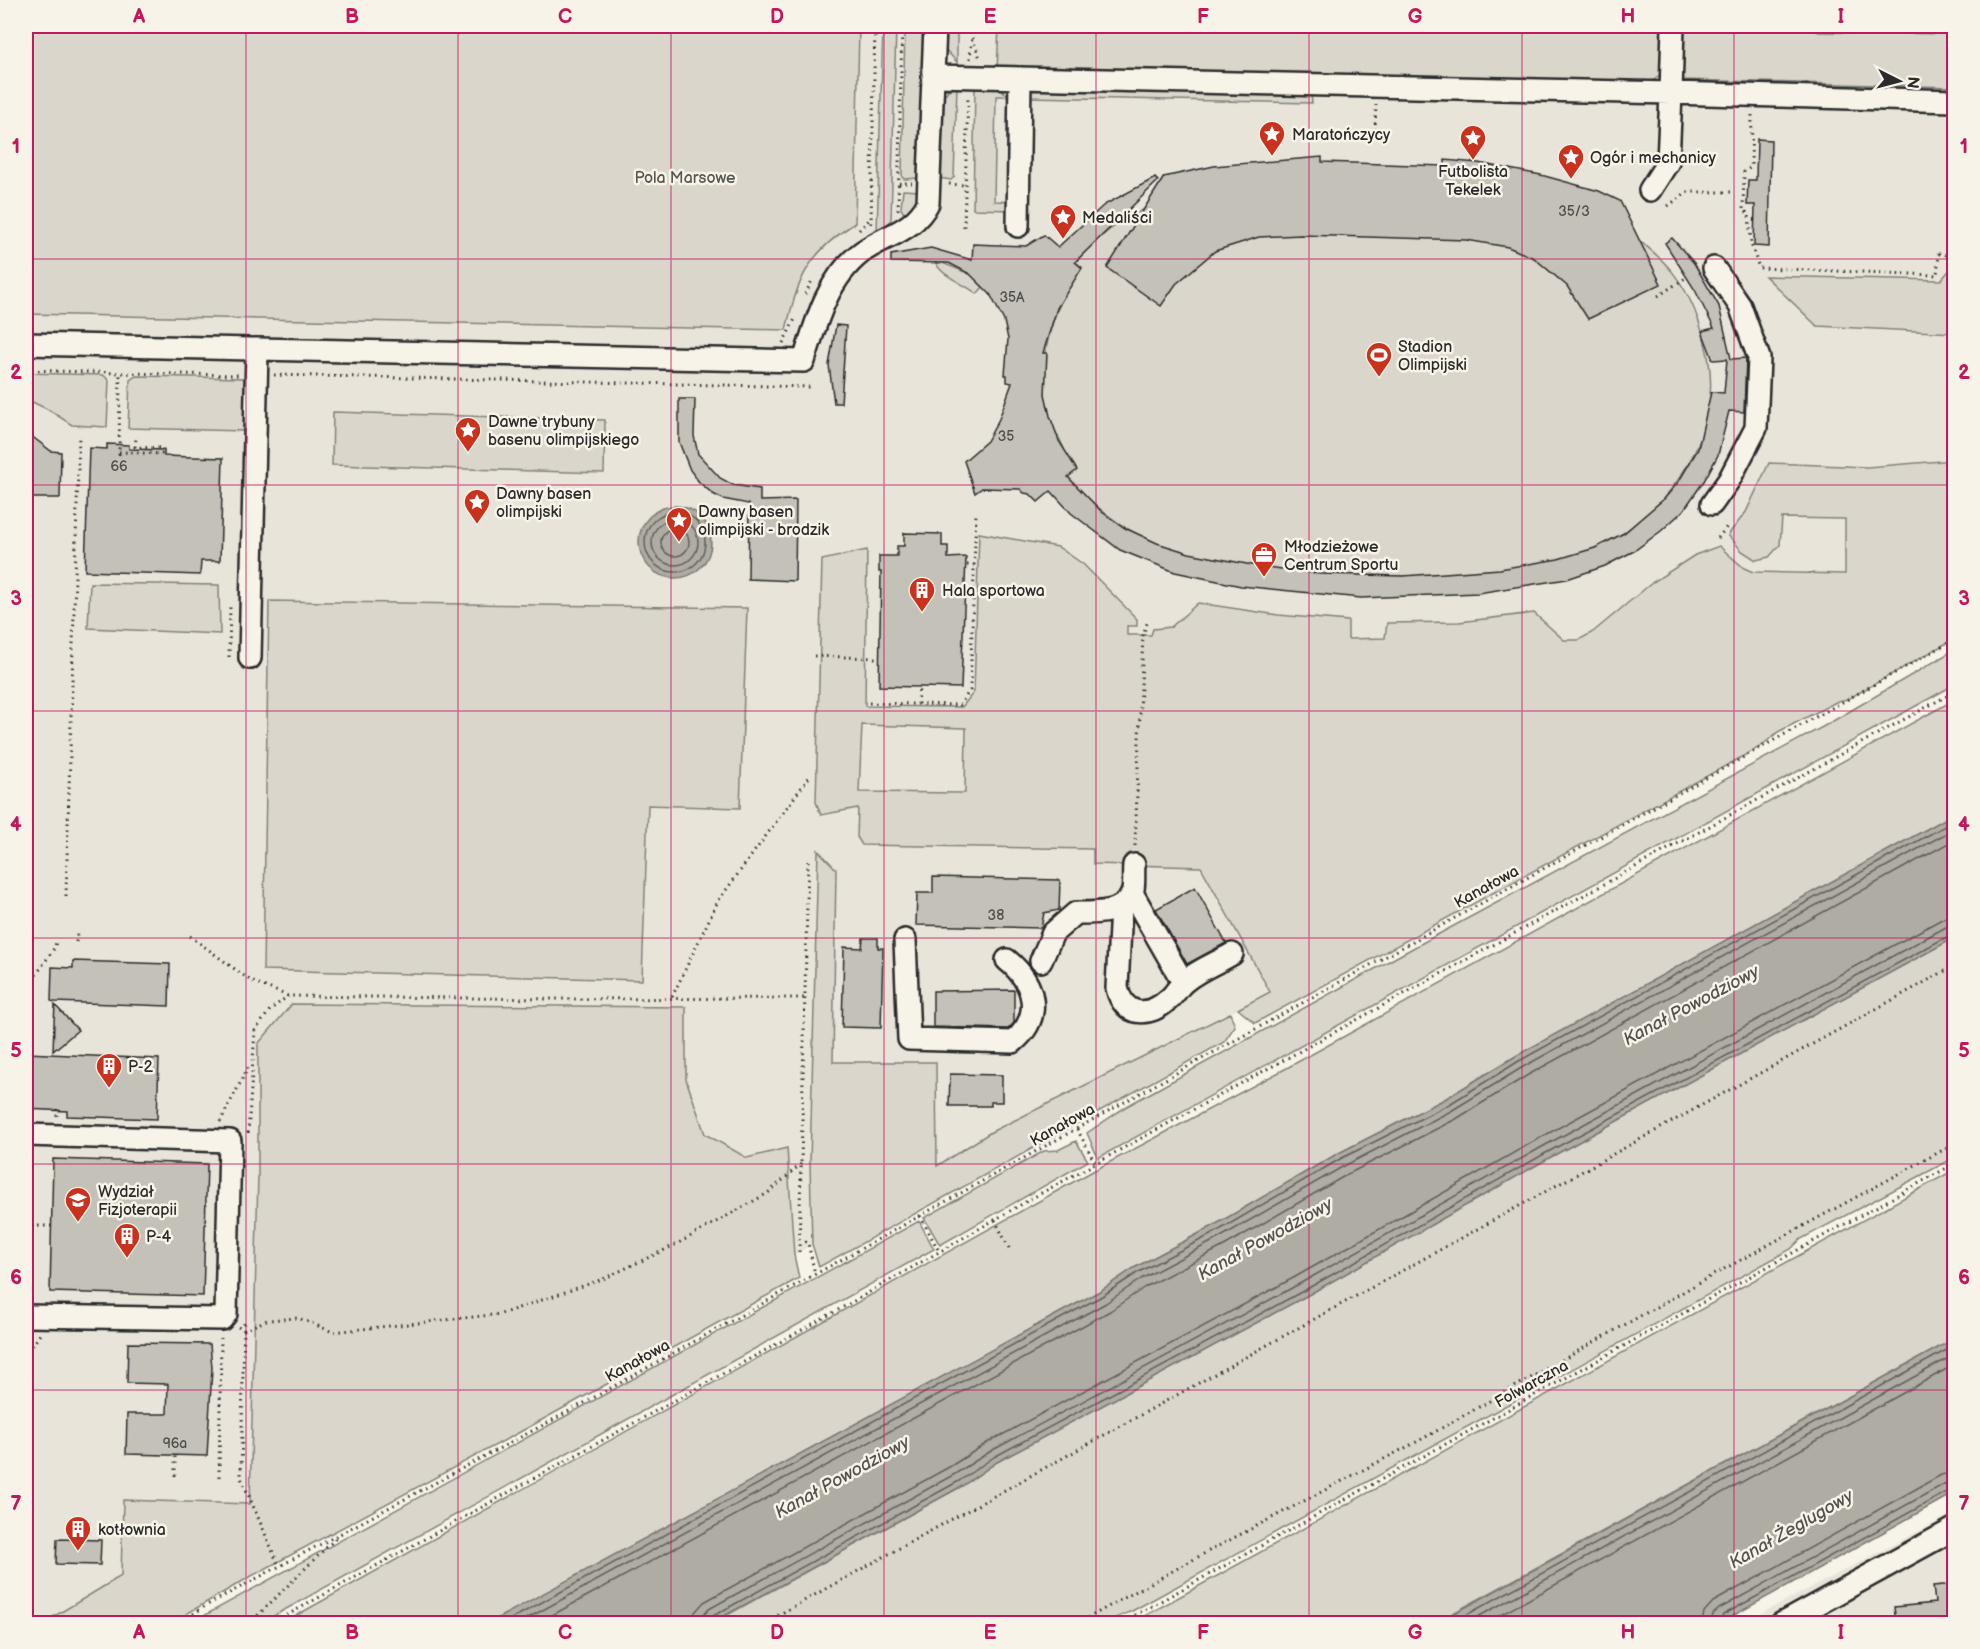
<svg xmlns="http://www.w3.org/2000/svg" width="1980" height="1649" viewBox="0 0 1980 1649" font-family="'Balsamiq Sans',sans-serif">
<rect width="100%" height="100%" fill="#f7f3e8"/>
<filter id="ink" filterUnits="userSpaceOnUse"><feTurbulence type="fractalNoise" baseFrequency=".0167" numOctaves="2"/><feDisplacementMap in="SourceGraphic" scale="12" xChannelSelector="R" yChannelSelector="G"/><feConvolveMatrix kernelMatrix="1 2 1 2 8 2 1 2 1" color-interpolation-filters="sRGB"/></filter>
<g filter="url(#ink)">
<path fill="#e8e4da" d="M26 26H1954V615L1306 975 991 1132 915 1183 794 1255 123 1623 26 1624Z
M1954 1513V1623H1743Z"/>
<path fill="#dad6cc" stroke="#82807c" stroke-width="1.5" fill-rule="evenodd" d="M26 26H859L855 223C808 253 798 278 786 330L26 314Z
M883 26H896L891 221 877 233Z
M905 26H925L919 178 904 179 902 177Z
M942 26H957V62L945 49Z
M999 26H1666L1662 73 1654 80 1644 83 997 71Z
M1684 26H1805L1819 32 1954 34V87L1683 80Z
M957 86 954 177 951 180 939 178 941 100 948 90Z
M975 86 998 87 1009 96H996L994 201 1014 202V210L973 209Z
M1033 88 1311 93 1312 103 1028 97V90Z
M903 190 919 191 920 194 910 214 903 212 901 208Z
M1177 195 1603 216C1664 253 1694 284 1708 356 1715 393 1708 432 1688 464 1668 499 1633 533 1595 548 1492 589 1261 583 1158 544 1122 530 1092 505 1068 477 1067 470 1068 461 1066 454 1062 441 1053 430 1049 416 1036 365 1049 311 1082 267L1076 262C1103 228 1138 210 1177 195Z
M940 262 970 274 983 287 977 294C965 284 941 276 936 263Z
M1954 265V333L1817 326 1765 276 1941 280Z
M26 373 103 375 109 380 107 427 72 425 49 410 26 399Z
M136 376 244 378V431L128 428 130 380Z
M333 412 605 420 604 473 332 465Z
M1954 460V639L1848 699 1838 701 1778 732 1760 747 1255 1023 1238 1009 1270 992 1201 867 1093 864V849L862 845 857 837 858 808 821 815 816 802 822 560 867 550 865 706 962 707 974 692 979 533 1058 547 1083 564 1137 619V626H1127V635H1151L1153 629 1171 627 1198 603 1278 615 1348 621V639L1385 638 1387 623 1459 622 1534 613 1564 640H1579L1593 632 1653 582 1695 555 1719 546 1744 568 1753 572 1845 574V519L1782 518 1780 545 1769 557 1756 560 1742 551 1728 535 1746 512 1769 463 1867 467ZM862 725 966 728 965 793 859 792Z
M90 583 219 585 220 634 88 628Z
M269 601 747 608 740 808 648 805 642 980 263 970Z
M1954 650V685L1098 1158 1087 1133 1127 1106 1400 955 1828 724Z
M1954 700V814L1516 1056 1445 1099 1337 1154 1213 1226 1134 1268 1100 1291 489 1623 281 1624 1093 1171 1285 1069Z
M818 850 836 869 833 1062H936L937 1166 991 1132 1230 1013 1235 1026 1224 1042 819 1267 812 1244 810 1163Z
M1954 938V1158L1801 1239 1791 1249 1132 1611 1104 1623 711 1624 962 1486 997 1462 1308 1295 1549 1158Z
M292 1004 686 1007V1079L705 1134 747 1158 787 1148 794 1255 799 1278 520 1432 248 1578 171 1623H43L121 1576 123 1500 250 1504 258 1175V1044Z
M1076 1141 1088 1161 940 1245 924 1218 1044 1151 1058 1150Z
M1954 1170V1339L1435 1623 1130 1624Z
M919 1221 934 1249 261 1623H191Z"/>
<path fill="#afaca4" stroke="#7a7874" stroke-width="1.5" d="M639 542a36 36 0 1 1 72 0a36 36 0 1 1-72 0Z
M1954 814V938L1549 1158 1308 1295 997 1462 962 1486 711 1623H489L1100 1291 1134 1268 1213 1226 1337 1154 1445 1099 1516 1056Z
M1954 1339V1493L1720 1623H1437Z"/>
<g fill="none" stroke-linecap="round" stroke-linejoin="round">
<path stroke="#605f5b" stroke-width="1.5" d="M645 542a30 30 0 1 1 60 0a30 30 0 1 1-60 0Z
M652 542a23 23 0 1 1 46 0a23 23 0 1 1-46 0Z
M661 542a14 14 0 1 1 28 0a14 14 0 1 1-28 0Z
M502 1624 1102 1296 1137 1273 1216 1232 1340 1159 1448 1105 1519 1061 1954 821
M517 1624 1106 1303 1141 1279 1219 1238 1344 1166 1451 1111 1523 1067 1954 829
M536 1624 1110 1311 1145 1287 1224 1246 1348 1174 1456 1119 1528 1075 1954 840
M693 1624 695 1612 704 1602 951 1466 987 1443 1297 1276 1538 1139 1942 919 1954 916
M702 1624 703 1616 709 1609 955 1474 991 1451 1301 1283 1542 1147 1946 927 1954 925
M709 1624 713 1616 959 1481 994 1457 1305 1290 1546 1153 1954 933
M1450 1624 1954 1346
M1465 1624 1954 1355
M1484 1624 1954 1365
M1702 1624 1704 1612 1713 1602 1941 1475 1954 1472
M1711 1624 1713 1614 1719 1609 1946 1483 1954 1481
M1719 1624 1723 1615 1954 1488"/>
</g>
<path fill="#c4c1b9" stroke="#2b2b2b" stroke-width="1.5" d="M1757 139 1771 140 1769 247 1754 246 1755 205H1747L1748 180H1756Z
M1322 157V162L1445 166V160L1478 163 1541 175 1599 191 1620 201 1661 284 1588 319 1567 286 1534 258 1508 247 1466 240 1301 235 1259 237 1215 251 1176 284 1161 306 1107 268 1164 177 1214 166Z
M1155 178 1158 181 1075 262 1082 268 1057 308 1043 353H1047L1045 394 1050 416 1059 441 1077 470 1068 477 1102 512 1125 528 1157 543 1189 553 1252 565 1320 574 1403 576 1500 569 1558 559 1595 548 1624 533 1665 498 1679 481 1698 449 1711 392 1724 393 1727 359 1713 360 1702 331 1714 328 1695 290 1665 243 1672 238 1694 263 1719 306 1731 359 1746 358 1744 412 1729 411 1718 455 1704 481 1683 511 1661 531 1634 551 1605 566 1567 579 1478 593 1361 598 1241 586 1175 572 1120 550 1071 513 1051 491 1038 502 1030 494 1024 493 1020 489 982 488 975 493 964 461 987 441 999 419 1012 383 1007 382V375H1005L1008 339 1004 321 990 294 970 274 949 263 891 262V255L931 248 972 260 973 244 1026 246 1044 235 1058 247 1104 205Z
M836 325 846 326 841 403H834L829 365Z
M679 399H695L694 436 698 454 720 478 733 485 760 489V501L796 500 795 581 748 579 749 504 723 499 713 494 699 482 690 470 679 442Z
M26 432 51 451 61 452 60 498H26Z
M107 444 129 445V449L164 450V456L223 458 220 561H201L200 575 85 571 89 448 107 449Z
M904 533 942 534V546H948V558L966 557 961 688 879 686 881 572H879V556H897V546H904Z
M933 877 1060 880 1059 910 1044 913 1041 928 916 925 917 893H933Z
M1195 887 1226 943 1187 964 1156 909Z
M863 938H878V948H883L881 1028 842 1027 844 947 862 948Z
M73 961 170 964 169 1006 55 1002 51 1001 52 967 73 968Z
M1014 990V1023L1008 1029 933 1027V991Z
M55 1005 78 1030 53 1051 54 1023Z
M26 1053 159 1059 157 1119 67 1116V1111L26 1109Z
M950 1074 1002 1075V1102H991V1106H949Z
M53 1159 207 1164 203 1296 50 1292Z
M128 1343 210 1344 212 1368 207 1456 126 1454 127 1414H167L168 1384 127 1383Z
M57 1539 101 1540 100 1565 56 1564Z
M1954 1584V1623H1896L1894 1607 1935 1603 1933 1586Z"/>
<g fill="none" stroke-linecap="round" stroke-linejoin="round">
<g stroke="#2b2b2b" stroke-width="26">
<path id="minor" d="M934 76 1671 93 1673 26
M1650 190 1668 162 1671 93 1954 101
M1018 226 1020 78
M26 344 804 361C816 321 828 278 862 252 886 235 914 231 928 203L935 26
M1712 504 1729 480 1756 428 1759 358 1740 306 1714 268
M250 658 257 350
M1132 893 1183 982
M1121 907 1117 988C1124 1017 1148 1018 1169 999 1175 994 1178 987 1184 982 1198 970 1217 963 1232 954
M905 940 909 1039 1013 1042C1044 1016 1035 983 1007 960
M1041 961 1053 933 1076 913C1095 913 1123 914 1132 894 1135 887 1133 873 1134 865
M26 1135 230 1141 226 1314 222 1319 26 1316
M1781 1624 1954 1529"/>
</g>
<path stroke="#2b2b2b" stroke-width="3" stroke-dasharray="1.5 4.5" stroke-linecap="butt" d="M973 26 972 37 980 58
M970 59 972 37
M1752 115 1751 167 1744 172 1743 210 1749 214 1751 244 1759 268 1937 275 1939 254 1954 255
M1375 130 1376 105
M899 183H912
M949 184 964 185
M1668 206 1687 192H1731
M898 210 902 26
M871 224 875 26
M964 227 968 95
M859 230 870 219
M805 294 813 279
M1658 296 1687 277
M783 343 796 317
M26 370 120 373
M274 375 812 387
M119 452 163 454V448L135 447 136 438
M119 455 120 373 238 375
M1718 538 1728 525
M967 565H974
M814 656 877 658
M229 657 230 605
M869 703 960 705 970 690 976 512
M918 704 919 687
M1135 846 1143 634 1148 621
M66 896 79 435
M190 936 251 981 288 996 554 999 805 998
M76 942 77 933
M26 990 55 947 56 941
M672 997 718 901 810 776
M57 1116V1109
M220 1122 250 1064
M1077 1129 1096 1164
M248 1133 255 1031 270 1010 288 996
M920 1216 939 1251
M995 1220 1011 1252
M26 1226H52
M799 1239 808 1243 815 1274
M799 1252 808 861
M244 1323 241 1478 279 1566
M238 1327 244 1330 267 1320 298 1318 333 1332 501 1314 603 1279 675 1245 768 1193 802 1163
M26 1356 40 1334
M175 1476V1455
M219 1477 221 1338
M178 1624 207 1605 575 1408 1954 640
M249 1624 337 1537
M271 1624 847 1305 1036 1196 1954 692
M762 1624 1954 966
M1077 1624 1207 1552 1424 1438 1713 1275 1954 1144
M1119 1624 1954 1164"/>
<use href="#minor" stroke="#f7f3e8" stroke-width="21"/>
</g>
</g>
<path fill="none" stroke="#c2185b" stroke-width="1.5" stroke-opacity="0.55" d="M246 26V1624M458 26V1624M671 26V1624M884 26V1624M1096 26V1624M1309 26V1624M1522 26V1624M1734 26V1624M26 259H1954M26 485H1954M26 711H1954M26 938H1954M26 1164H1954M26 1390H1954"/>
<defs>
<g id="sight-pin" transform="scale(1.35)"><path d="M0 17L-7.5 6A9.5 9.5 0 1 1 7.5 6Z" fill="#c8321e" stroke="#f7f3e8"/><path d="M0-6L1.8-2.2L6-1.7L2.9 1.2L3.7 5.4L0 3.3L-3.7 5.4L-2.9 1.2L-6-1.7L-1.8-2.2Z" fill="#fff"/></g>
<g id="stadium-pin" transform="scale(1.35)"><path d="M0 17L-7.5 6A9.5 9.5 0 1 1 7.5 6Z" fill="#c8321e" stroke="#f7f3e8"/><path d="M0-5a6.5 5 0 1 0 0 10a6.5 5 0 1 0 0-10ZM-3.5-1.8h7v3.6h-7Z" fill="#fff"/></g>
<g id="office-pin" transform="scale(1.35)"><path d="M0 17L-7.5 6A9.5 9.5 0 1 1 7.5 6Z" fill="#c8321e" stroke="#f7f3e8"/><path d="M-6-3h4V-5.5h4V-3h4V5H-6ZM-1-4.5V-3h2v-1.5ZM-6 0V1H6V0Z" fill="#fff"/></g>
<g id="building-pin" transform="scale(1.35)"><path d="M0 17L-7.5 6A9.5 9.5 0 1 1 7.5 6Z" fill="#c8321e" stroke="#f7f3e8"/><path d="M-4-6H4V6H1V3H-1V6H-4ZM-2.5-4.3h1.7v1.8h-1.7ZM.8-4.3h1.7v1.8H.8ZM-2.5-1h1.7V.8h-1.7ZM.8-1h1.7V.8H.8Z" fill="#fff"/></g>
<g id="university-pin" transform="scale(1.35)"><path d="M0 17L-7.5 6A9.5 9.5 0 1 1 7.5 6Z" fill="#c8321e" stroke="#f7f3e8"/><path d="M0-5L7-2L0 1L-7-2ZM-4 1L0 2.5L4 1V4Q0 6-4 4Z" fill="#fff"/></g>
</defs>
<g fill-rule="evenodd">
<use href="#sight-pin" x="1272" y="134"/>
<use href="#sight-pin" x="1473" y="138"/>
<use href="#sight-pin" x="1571" y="157"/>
<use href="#sight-pin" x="1063" y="217"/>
<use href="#stadium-pin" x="1379" y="355"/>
<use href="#sight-pin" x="468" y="430"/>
<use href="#sight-pin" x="477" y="502"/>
<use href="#sight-pin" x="679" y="520"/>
<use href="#office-pin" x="1264" y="555"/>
<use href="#building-pin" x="922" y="590"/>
<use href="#building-pin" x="109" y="1066"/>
<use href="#university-pin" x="78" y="1200"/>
<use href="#building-pin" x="127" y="1236"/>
<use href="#building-pin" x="78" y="1529"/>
</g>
<g text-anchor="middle" stroke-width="5" stroke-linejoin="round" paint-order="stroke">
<g font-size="14" fill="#51504e">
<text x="1574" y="216">35/3</text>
<text x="1012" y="302">35A</text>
<text x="1006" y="441">35</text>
<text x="119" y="471">66</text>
<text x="996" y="920">38</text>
<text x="175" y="1448">96a</text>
</g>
<g font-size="16" fill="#2b2b2b" stroke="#f7f3e8" text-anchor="start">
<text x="1292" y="140">Maratończycy</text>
<text x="1590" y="163">Ogór i mechanicy</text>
<text x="1473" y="177" text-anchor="middle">Futbolista<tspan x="1473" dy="18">Tekelek</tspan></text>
<text x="1082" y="223">Medaliści</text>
<text x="1398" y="352">Stadion<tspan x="1398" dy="18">Olimpijski</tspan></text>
<text x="488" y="427">Dawne trybuny<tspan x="488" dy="18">basenu olimpijskiego</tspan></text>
<text x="496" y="499">Dawny basen<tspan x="496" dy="18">olimpijski</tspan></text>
<text x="698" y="517">Dawny basen<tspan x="698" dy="18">olimpijski - brodzik</tspan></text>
<text x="1284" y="552">Młodzieżowe<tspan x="1284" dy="18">Centrum Sportu</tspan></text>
<text x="942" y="596">Hala sportowa</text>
<text x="128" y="1072">P-2</text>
<text x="98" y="1197">Wydział<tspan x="98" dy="18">Fizjoterapii</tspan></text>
<text x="146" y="1242">P-4</text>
<text x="98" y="1535">kotłownia</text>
</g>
<g font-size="16" fill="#575653" stroke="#f7f3e8">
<text x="685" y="183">Pola Marsowe</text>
</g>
<g font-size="16" fill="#2b2b2b" stroke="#f7f3e8">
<text transform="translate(1486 886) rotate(-29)" y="6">Kanałowa</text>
<text transform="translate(1062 1124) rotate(-29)" y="6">Kanałowa</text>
<text transform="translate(637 1360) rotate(-29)" y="6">Kanałowa</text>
<text transform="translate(1531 1383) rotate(-29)" y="6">Folwarczna</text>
</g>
<g font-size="18" font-style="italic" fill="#53524f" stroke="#f7f3e8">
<text transform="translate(1691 1005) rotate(-28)" y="6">Kanał Powodziowy</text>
<text transform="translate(1265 1239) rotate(-29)" y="6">Kanał Powodziowy</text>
<text transform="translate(842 1477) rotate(-29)" y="6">Kanał Powodziowy</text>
<text transform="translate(1791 1529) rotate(-30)" y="6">Kanał Żeglugowy</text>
</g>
</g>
<rect width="1980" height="1649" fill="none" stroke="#f7f3e8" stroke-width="66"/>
<g transform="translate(1899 81) rotate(96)" stroke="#f7f3e8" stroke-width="4.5" paint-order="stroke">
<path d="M0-4.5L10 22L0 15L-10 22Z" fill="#2b2b2b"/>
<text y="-9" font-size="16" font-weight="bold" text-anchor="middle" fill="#2b2b2b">N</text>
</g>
<rect x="33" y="33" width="1914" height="1583" fill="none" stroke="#c2185b" stroke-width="2"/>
<g font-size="20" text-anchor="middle" font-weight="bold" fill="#c2185b">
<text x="139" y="23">A</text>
<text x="352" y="23">B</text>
<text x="565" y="23">C</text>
<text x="777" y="23">D</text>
<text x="990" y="23">E</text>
<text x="1203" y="23">F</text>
<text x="1415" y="23">G</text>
<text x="1628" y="23">H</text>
<text x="1841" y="23">I</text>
<text x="16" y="153">1</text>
<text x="1964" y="153">1</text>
<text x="16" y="379">2</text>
<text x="1964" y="379">2</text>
<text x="16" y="605">3</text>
<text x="1964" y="605">3</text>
<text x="16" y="831">4</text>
<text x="1964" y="831">4</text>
<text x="16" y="1057">5</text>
<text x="1964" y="1057">5</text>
<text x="16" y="1284">6</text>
<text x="1964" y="1284">6</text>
<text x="16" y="1510">7</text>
<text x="1964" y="1510">7</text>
<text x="139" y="1639">A</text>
<text x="352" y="1639">B</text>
<text x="565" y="1639">C</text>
<text x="777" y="1639">D</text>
<text x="990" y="1639">E</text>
<text x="1203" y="1639">F</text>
<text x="1415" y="1639">G</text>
<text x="1628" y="1639">H</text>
<text x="1841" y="1639">I</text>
</g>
</svg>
